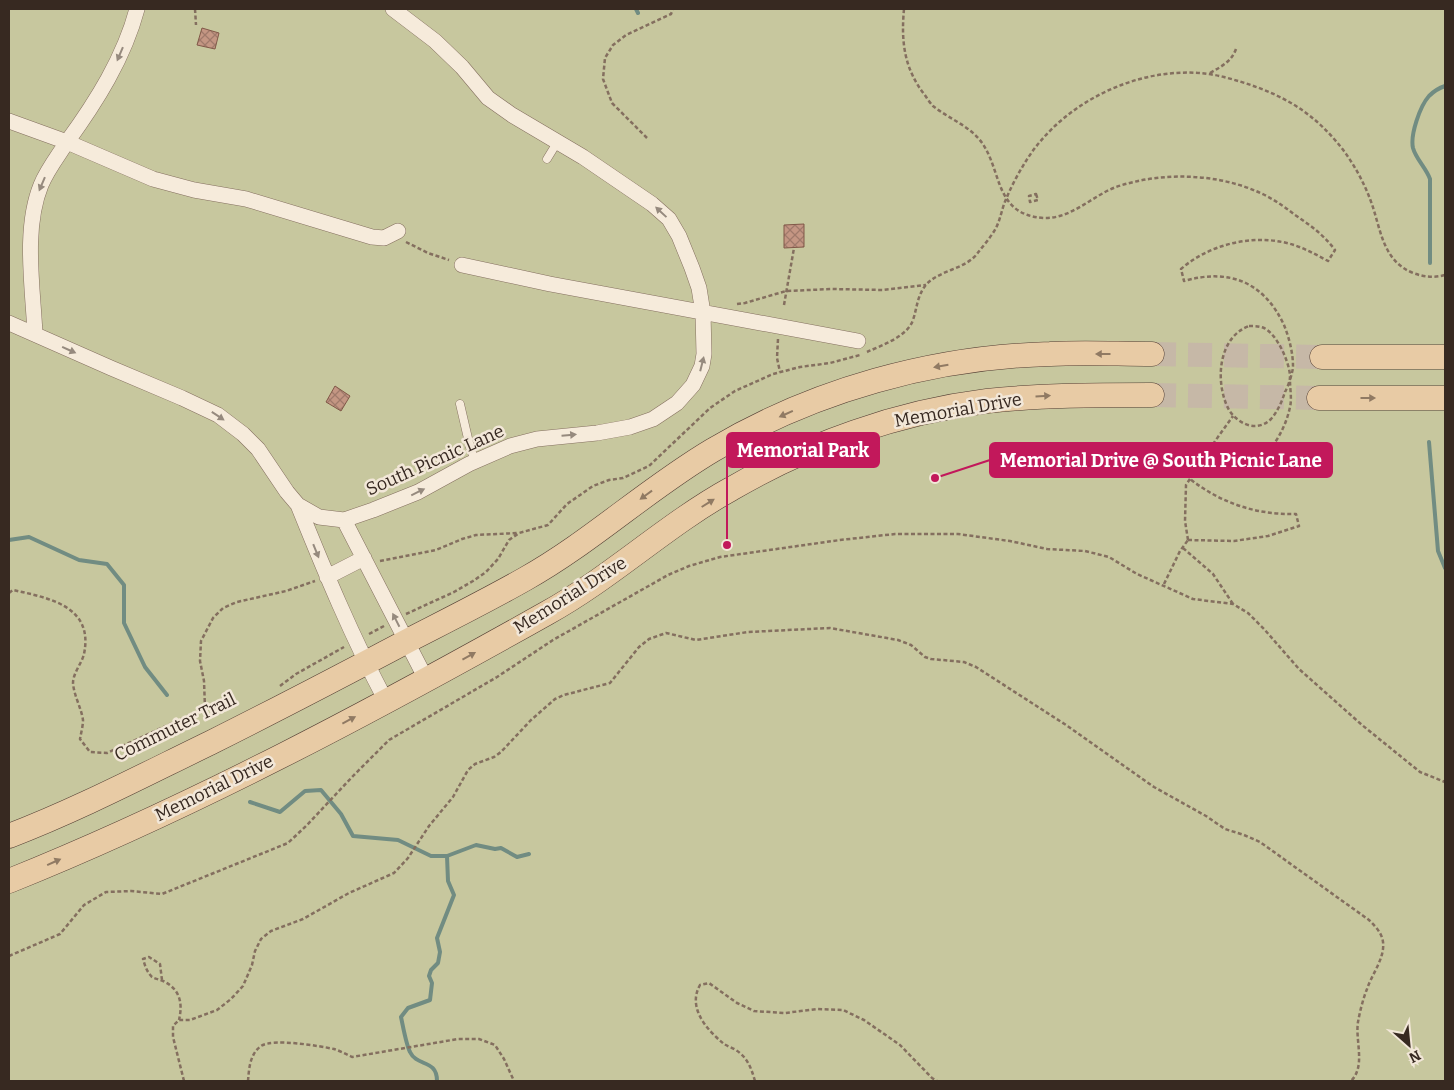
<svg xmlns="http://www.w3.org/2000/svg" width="1454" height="1090" viewBox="0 0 1454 1090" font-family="Bitter,serif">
<defs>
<pattern id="building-cross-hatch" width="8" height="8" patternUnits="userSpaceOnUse" patternTransform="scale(1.25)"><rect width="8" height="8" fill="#c49683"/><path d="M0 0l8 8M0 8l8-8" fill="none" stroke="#a07a6b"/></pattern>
</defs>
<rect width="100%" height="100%" fill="#eadcc9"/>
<path fill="#c7c79e" d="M9 9H1445V1081H9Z"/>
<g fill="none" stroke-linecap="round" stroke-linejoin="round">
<path stroke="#718c82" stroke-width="4" d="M636 9 638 13
M1430 263V179C1426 168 1416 159 1413 148 1410 135 1420 106 1429 96 1433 92 1439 88 1445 86
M1429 442 1438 551 1445 568
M9 540 29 537 79 560 107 564 124 585V623L145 667 167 695
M250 802 280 812 305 791 321 790 341 814 353 836 398 840 431 856H447L448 881 454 895 437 938 440 952 438 963 431 970 429 976 432 983 430 1000 408 1008 401 1017C403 1026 406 1044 410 1052 417 1067 437 1059 437 1081
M447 856 476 845 495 849 501 848 517 857 529 854"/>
</g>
<path fill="url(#building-cross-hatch)" stroke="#815848" d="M202 28 219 33 215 49 197 45Z
M804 224V247L784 248V225Z
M335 386 350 396 341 411 326 402Z"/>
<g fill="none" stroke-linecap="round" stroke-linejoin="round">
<path stroke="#c6b8a7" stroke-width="24" stroke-dasharray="24 12" stroke-linecap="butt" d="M1152 354 1322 357
M1152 395 1319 398"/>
<g stroke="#846f5f" stroke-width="9">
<path id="service" d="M547 159 558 141
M460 404 470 447 475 461"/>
</g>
<g stroke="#846f5f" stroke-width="16">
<path id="minor" d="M9 121 67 142C96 102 124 58 137 9
M462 265 550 284 858 341
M9 323 111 368 182 398 218 415 243 434 258 449 287 492 298 505 319 517 344 520 373 510 418 492 469 464 510 446 537 439 597 433 630 427 653 419 677 403 693 385 702 366 704 354 703 313 699 288 692 268 679 236 669 219 652 204 583 157 512 115 488 98 462 67 435 41 393 9
M35 334C33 288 23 229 41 185 47 170 58 156 67 142L153 179 194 190 246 199 372 237 384 238 398 231
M298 505C325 572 352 637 386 701
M344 520 426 679
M327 577 364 558"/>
</g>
<g stroke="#533e33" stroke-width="25">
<path id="primary" d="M1322 357H1445
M1319 398H1445
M9 836C77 810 144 775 210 743 278 709 345 674 413 638 450 619 488 600 525 579 591 542 647 489 713 450 814 390 933 357 1050 354 1084 352 1118 354 1152 354
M9 881C193 807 374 710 547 613 612 577 666 525 731 489 808 444 898 412 987 401 1042 395 1096 395 1152 395"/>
</g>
<path stroke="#846f5f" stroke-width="2.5" stroke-dasharray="4 2.5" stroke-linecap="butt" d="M195 9 196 25
M904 9C901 41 904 68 924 94 927 98 930 103 933 106 948 118 967 125 979 139 1003 167 992 215 1044 218 1071 219 1092 196 1116 187 1166 170 1231 173 1277 202 1283 206 1289 210 1295 215 1310 225 1324 235 1335 250L1328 261C1313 253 1299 245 1282 242 1248 235 1207 246 1181 269L1184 281C1229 268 1264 282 1284 325 1289 337 1293 353 1293 366 1293 371 1291 375 1290 381 1290 389 1292 399 1290 407 1281 450 1242 489 1197 468
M1210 73C1222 66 1231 62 1236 49
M647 138 612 103 603 79 605 58 613 45 626 35 671 14 673 9
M1036 194 1038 200 1030 202 1029 196Z
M406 242 428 253 449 260
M737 304 745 303 786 291 832 289 883 290 926 285
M784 305 794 248
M1249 326C1254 326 1259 326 1264 328 1277 334 1290 363 1290 377 1290 382 1287 388 1285 392 1282 401 1278 411 1271 419 1257 433 1238 424 1229 410 1215 384 1217 338 1249 326Z
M778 339 777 358 780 372
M867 352C882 345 907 337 913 320 917 308 917 297 925 286 938 270 964 270 977 254 983 246 991 237 996 228 1001 218 1002 207 1007 197 1012 185 1019 172 1026 161 1065 98 1151 59 1224 77 1269 89 1304 104 1335 140 1350 157 1362 178 1370 199 1381 227 1381 260 1413 273 1424 277 1434 278 1445 275
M1188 540 1234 541 1268 536 1299 526 1296 514C1256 515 1221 503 1190 479
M1188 540 1185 521 1186 485 1197 468 1206 452 1213 444 1233 416
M1183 548 1213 574 1233 604
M380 561 436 550 462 539 476 535 518 533
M1164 584 1180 551 1188 540
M9 593 13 590C49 598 94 606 84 654 82 663 73 673 73 683 74 696 81 707 83 720 83 726 81 733 80 739L90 752 107 753 205 708 204 681 200 661 201 641 213 618 223 608 237 602 286 591 315 581
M406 614 454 592 473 581 486 572 498 559 509 540 519 533 548 525 567 504 593 486 609 480 623 478 649 466 710 408 735 391 773 374 800 367 830 363 860 355
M369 634 384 626
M280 686 296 674 344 647
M9 956 60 934 84 905 106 892 131 891 162 894 288 843 307 825 354 775 389 740 497 677 553 640 668 575 689 566 720 557 840 540 895 534H958L1010 541 1047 549 1085 551 1109 557 1137 574 1193 599 1233 604 1248 613 1264 629 1299 669 1362 725 1420 772 1445 782
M162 980 160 964 149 957 143 959C145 966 147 972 152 977 155 979 159 979 163 981 180 989 183 1003 179 1020
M184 1081 173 1037V1026L179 1020H190L217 1010 231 999 243 986 252 965 255 951 261 939 271 931 303 919 349 893 394 873 408 858 429 826 453 797 468 770 475 764 494 757 501 752 531 720 555 699 564 695 610 683 639 647 649 639 666 633 696 640 748 632 830 628 898 640 911 645 925 657 931 659 964 662 976 667 1066 725 1154 787 1206 816 1225 829 1244 835 1260 842 1369 920C1375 926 1382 933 1383 942 1385 958 1372 974 1367 989 1363 999 1360 1011 1358 1022 1355 1041 1366 1066 1351 1081
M248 1081C249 1068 250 1054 261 1046 273 1038 320 1046 334 1049 340 1051 346 1054 352 1057L458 1039H479L495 1045 504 1059 514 1081
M755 1081C752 1071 749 1061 741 1054 736 1049 729 1047 724 1044 707 1030 687 1008 700 985L709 983 737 1003 754 1011 785 1013 818 1009 843 1010 864 1020 900 1045 932 1078 937 1081"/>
<use href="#service" stroke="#f6ebdb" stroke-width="8"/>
<use href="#minor" stroke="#f6ebdb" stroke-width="15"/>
<use href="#primary" stroke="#e8cba5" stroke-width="24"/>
</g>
<defs><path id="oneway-solid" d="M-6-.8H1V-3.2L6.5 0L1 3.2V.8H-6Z" transform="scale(1.25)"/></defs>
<g fill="#968a7e">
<use href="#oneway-solid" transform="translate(120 54) rotate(113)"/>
<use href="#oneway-solid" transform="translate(42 184) rotate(113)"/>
<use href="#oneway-solid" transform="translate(661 212) rotate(-137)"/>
<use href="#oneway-solid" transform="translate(69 350) rotate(24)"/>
<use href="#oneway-solid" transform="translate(702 364) rotate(-76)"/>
<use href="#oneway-solid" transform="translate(218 416) rotate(34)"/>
<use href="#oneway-solid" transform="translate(569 435) rotate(-5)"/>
<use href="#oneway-solid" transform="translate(418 492) rotate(-26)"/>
<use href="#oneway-solid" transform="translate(316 551) rotate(68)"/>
<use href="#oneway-solid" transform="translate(396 620) rotate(-117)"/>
</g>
<g fill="#907a63">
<use href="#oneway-solid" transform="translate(1103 354) rotate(-180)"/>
<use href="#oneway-solid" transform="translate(941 366) rotate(170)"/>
<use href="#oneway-solid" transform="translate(1043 396) rotate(-3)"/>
<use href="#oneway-solid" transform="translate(1368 398)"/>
<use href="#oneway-solid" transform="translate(786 414) rotate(156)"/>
<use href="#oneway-solid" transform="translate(646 495) rotate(144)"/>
<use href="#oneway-solid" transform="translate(708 503) rotate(-32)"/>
<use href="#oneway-solid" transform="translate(469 656) rotate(-29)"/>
<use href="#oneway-solid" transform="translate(349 720) rotate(-28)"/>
<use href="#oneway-solid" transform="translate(54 862) rotate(-24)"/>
</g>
<g text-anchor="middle" stroke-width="5" stroke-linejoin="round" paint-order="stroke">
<g font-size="18" fill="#372921" stroke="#f2e7d8">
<text transform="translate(958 410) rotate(-10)" y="6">Memorial Drive</text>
<text transform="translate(435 460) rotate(-24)" y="6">South Picnic Lane</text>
<text transform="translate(570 595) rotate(-32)" y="6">Memorial Drive</text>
<text transform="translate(175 727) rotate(-26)" y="6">Commuter Trail</text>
<text transform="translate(214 788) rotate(-26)" y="6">Memorial Drive</text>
</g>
</g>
<path fill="none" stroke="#c2185b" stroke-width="2" d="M727 545L727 450M935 478L990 460"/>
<g fill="#c2185b" stroke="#f2e7d8" stroke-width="2">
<circle cx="727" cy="545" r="5"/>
<circle cx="935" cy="478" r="5"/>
</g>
<g fill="#c2185b" stroke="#c2185b" stroke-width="2">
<rect x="727" y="433" width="152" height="34" rx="5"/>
<rect x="990" y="443" width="342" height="34" rx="5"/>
</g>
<g font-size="19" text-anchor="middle" font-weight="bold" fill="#fff">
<text x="803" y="457">Memorial Park</text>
<text x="1161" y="467">Memorial Drive @ South Picnic Lane</text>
</g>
<rect width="1454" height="1090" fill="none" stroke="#372921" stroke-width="20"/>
<g transform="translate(1409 1045) rotate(153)" stroke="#f2e7d8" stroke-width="4" paint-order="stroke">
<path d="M0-4L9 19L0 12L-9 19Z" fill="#372921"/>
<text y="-8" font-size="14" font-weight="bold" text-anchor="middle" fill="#372921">N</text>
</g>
</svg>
